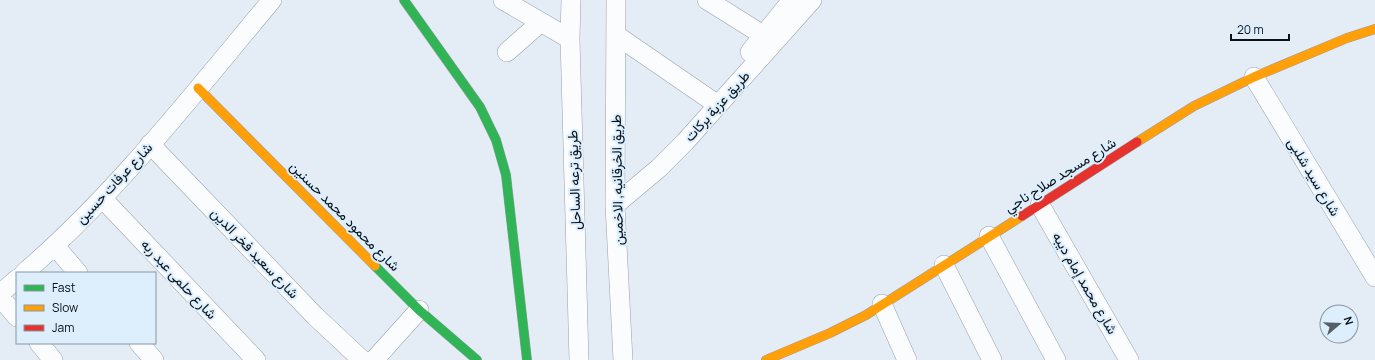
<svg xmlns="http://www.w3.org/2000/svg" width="1375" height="360" viewBox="0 0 1375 360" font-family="Manrope,Vazirmatn,sans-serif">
<rect width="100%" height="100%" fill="#e4edf6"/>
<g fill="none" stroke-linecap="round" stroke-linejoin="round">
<g stroke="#99a1a9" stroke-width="20">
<path id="street" d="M503 0 570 39
M571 0 570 39 579 360
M616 0 615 205 623 360
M707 0 763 35
M616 35 718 105
M507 52 541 22
M750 52 792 0
M1254 77 1375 277
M150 144 315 316 362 360
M102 198 256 360
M615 205 659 168 685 142 812 0
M1040 205 1129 360
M989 236 1056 360
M55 246 78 273
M944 265 992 360
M24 273C117 193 193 94 272 0
M0 294 17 279
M0 297 17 317
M882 304 907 360
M39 343 53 360
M139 343 154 360
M374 360 419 310"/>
</g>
<g stroke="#99a1a9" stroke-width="10">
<path id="fast" d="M404 0 480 107 496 140 506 175 527 360
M375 266 419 310 477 360"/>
</g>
<g stroke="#99a1a9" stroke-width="10">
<path id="slow" d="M198 88 375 266
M1137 142 1194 106 1254 77 1347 38 1375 29
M766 360 830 333 866 315 1022 216"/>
</g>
<g stroke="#99a1a9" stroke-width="10">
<path id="jam" d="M1022 216 1137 142"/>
</g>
<use href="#street" stroke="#fbfcfe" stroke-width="19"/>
<use href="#fast" stroke="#30b455" stroke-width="9"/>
<use href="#slow" stroke="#ff9f0a" stroke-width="9"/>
<use href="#jam" stroke="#e5322d" stroke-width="9"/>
</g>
<g text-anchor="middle" stroke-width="4" stroke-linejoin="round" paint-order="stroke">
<g font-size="14" fill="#08121a" stroke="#ddeefd">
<text transform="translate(717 106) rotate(-48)" y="5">طريق عزبة بركات</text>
<text transform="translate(1060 175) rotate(-32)" y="5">شارع مسجد صلاح ناجي</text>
<text transform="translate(1314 177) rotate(59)" y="5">شارع سيد شلبى</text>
<text transform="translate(574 180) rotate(-92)" y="5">طريق ترعه الساحل</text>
<text transform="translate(617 180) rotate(-91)" y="5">طريق الخرقانيه, الاخمين</text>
<text transform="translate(114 183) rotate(-47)" y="5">شارع عرفات حسين</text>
<text transform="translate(345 216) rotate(45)" y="5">شارع محمود محمد حسنين</text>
<text transform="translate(255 253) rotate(46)" y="5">شارع سعيد فخر الدين</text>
<text transform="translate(179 279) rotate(47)" y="5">شارع حلمى عبد ربه</text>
<text transform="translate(1085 283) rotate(60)" y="5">شارع محمد إمام ديبه</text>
</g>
</g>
<rect x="16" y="272" width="140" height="72" fill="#ddeefd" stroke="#8896a2"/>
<rect x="24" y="285" width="20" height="6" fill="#30b455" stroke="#8896a2"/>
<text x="52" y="292" font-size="12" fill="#08121a">Fast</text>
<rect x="24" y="305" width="20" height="6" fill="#ff9f0a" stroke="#8896a2"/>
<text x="52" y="312" font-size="12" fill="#08121a">Slow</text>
<rect x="24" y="325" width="20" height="6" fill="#e5322d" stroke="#8896a2"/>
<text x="52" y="332" font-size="12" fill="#08121a">Jam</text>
<g transform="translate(1339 324) rotate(71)"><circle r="19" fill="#ddeefd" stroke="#8896a2"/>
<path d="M0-3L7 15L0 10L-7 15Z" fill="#555f67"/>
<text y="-6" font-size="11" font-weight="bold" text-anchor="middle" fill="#08121a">N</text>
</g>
<path d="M1231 34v6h58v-6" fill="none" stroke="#08121a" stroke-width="2"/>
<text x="1237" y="34" font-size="12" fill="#08121a" stroke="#ddeefd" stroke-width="3" paint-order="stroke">20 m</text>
</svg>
